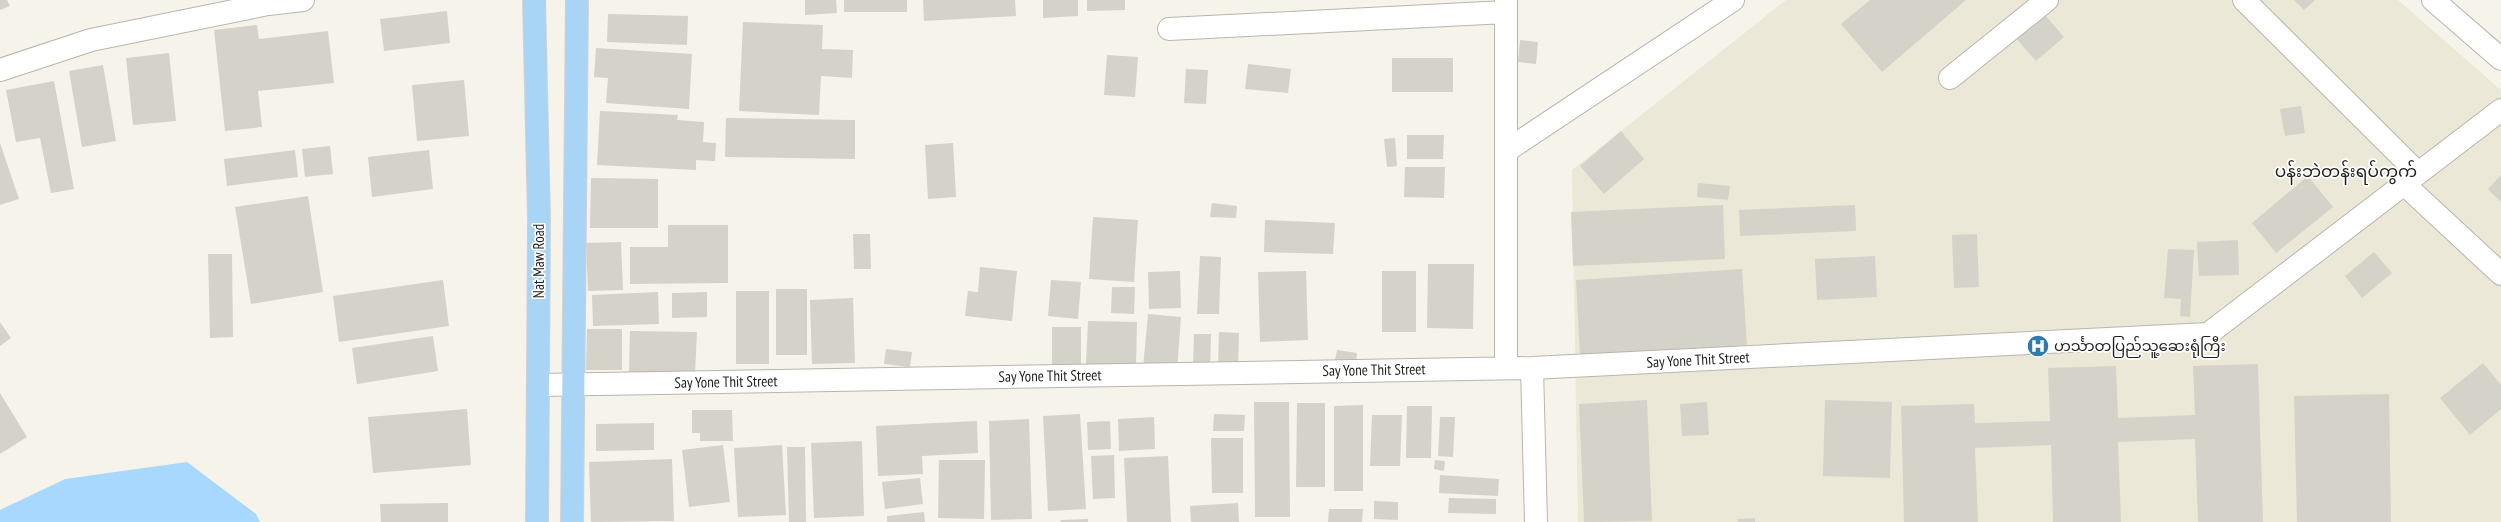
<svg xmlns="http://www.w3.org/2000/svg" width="2501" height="522" viewBox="0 0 2501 522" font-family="'PT Sans Narrow','Noto Sans Myanmar',sans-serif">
<rect width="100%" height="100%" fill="#f6f3ea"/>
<path fill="#ece8d7" d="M1786 0H2398L2501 90V522H1578L1572 170Z"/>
<path fill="#a8d8fe" d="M187 462 256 514 260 522H0V510L65 479Z"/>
<path fill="#d5d2c9" d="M0 0H7L10 6 0 10Z
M805 0H836L837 13 805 15Z
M844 0H907V12H844Z
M923 0H1015L1016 16 924 21Z
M1043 0H1078V16L1043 18Z
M1087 0H1125V10L1087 11Z
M1870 0H1966L1882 72 1841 24Z
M2294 0H2315L2304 10Z
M447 11 450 43 384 51 380 19Z
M608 14 688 16 687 45 607 42Z
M2044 14 2064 37 2036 61 2016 38Z
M743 22 823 25 822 49 853 50 852 78 821 76 819 115 739 111Z
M257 25 259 39 328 31 334 83 258 91 262 127 225 131 214 30Z
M1520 40 1538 42 1536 64 1518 62Z
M596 48 692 54 689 109 606 103 608 78 594 77Z
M169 53 176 121 133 125 126 58Z
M1107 55 1138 57 1135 97 1104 95Z
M1392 58H1453V92H1392Z
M1248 64 1291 69 1288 93 1245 89Z
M103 65 116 141 82 147 69 71Z
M1186 69 1208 70 1206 104 1184 103Z
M464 80 469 136 417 141 412 85Z
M54 81 74 189 51 193 40 138 16 142 6 90Z
M2301 106 2305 133 2285 136 2280 109Z
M600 111 678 115 677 120 704 122 703 142 716 143 715 161 696 160V170L597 165Z
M726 118 855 120V159L725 157Z
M1621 131 1644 159 1604 194 1580 166Z
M1407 135H1444L1443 159H1407Z
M1395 138 1397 166 1387 167 1384 139Z
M0 143 19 199 0 205Z
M953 143 956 197 928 199 925 145Z
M330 146 333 174 305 177 302 149Z
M295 150 298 177 227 186 224 159Z
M429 150 433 189 372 197 368 157Z
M1405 167H1445L1444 198 1404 197Z
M2501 175V202L2488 189Z
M2308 176 2333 207 2276 253 2252 223Z
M591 178 658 179V228H590Z
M1698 183 1730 186 1728 200 1697 197Z
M308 196 323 292 251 304 235 207Z
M1212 203 1237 206 1236 218 1210 217Z
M1723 205 1725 259 1573 266 1571 212Z
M1855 205 1856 231 1740 236 1739 210Z
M1093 217 1138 220 1134 282 1089 279Z
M1265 220 1335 223 1333 254 1264 252Z
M668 225H728V283L630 284V247H668Z
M853 234H870L871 269H854Z
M1977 234 1979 287 1954 288 1952 235Z
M2238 240 2239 275 2199 276 2197 242Z
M621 242 623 290 588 291 586 243Z
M2168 249 2194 250 2190 317 2180 316 2181 299 2164 298Z
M2374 252 2392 273 2362 298 2345 276Z
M208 254H232L233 337 210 338Z
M1200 256 1221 257 1219 314H1197Z
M1875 256 1877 297 1817 300 1815 259Z
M1428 264H1474L1473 329 1427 328Z
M980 267 1017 271 1012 321 965 316 968 291 978 292Z
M1742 269 1747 345 1580 356 1576 280Z
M1180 271 1181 308 1149 309 1148 272Z
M1306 271 1308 340 1260 342 1258 272Z
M1382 271H1416V332H1382Z
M443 280 449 326 339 342 333 296Z
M1051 280 1081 282 1078 319 1048 316Z
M1112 287H1135L1134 314 1111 313Z
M776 289H807V355H776Z
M736 291H769V364H736Z
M658 292 659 324 593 326 592 295Z
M707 292V317L672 318V293Z
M853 298 855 363 812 364 810 300Z
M1148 314 1181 317 1177 371 1143 368Z
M1088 321 1137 322 1136 366 1086 364Z
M0 322 11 338 0 346Z
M1052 327H1081V368H1052Z
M587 329H622V370H586Z
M630 331 697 332 695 374 629 373Z
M1219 332 1239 333 1238 367H1218Z
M1194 334H1211L1210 367H1193Z
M433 336 438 371 357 384 352 348Z
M886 349 912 352 910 367 884 364Z
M1337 350 1357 353 1356 363 1335 360Z
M2483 363 2501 385V409L2470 435 2440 398Z
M2258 364 2263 522H2198L2195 439 2118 442 2121 522H2053L2051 445 1975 448 1978 522H1904L1901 406 1974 404 1975 423 2050 421 2048 368 2116 366 2118 418 2195 415 2193 366Z
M0 393 27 437 0 454Z
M2389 394 2391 522H2297L2294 396Z
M1647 400 1652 521 1584 522 1579 404Z
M1825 400 1892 402 1890 478 1823 476Z
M1254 402H1289L1290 517H1255Z
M1707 402 1709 435 1682 436 1680 404Z
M1297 403H1325V487H1296Z
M1363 405V491H1334V406Z
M1407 406H1432L1431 458H1406Z
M467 409 471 465 373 473 368 417Z
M692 410H732L733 441H700V433H692Z
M1080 414 1086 509 1048 511 1043 416Z
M1214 414 1245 415 1244 431H1213Z
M1372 415H1402L1400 466H1370Z
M1154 417 1155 449 1119 451 1118 419Z
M1440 417H1455L1453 457 1438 456Z
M1029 419 1032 519 991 520 989 421Z
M977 421 978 453 922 456 923 474 878 476 876 426Z
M1110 421 1111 449 1088 450 1087 422Z
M654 423V450L596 451V424Z
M1211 438H1243V493H1212Z
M862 441 864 516 814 518 811 443Z
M723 445 730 502 689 507 682 450Z
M782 445 786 515 738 517 734 448Z
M787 447H805L806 522H789Z
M1114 455 1115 498 1093 499 1091 456Z
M1168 456 1171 522H1127L1124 458Z
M672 459 674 521 591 522 589 462Z
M939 460H985L984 519 938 518Z
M1435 460 1445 461 1444 471 1434 469Z
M1440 475 1499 479 1498 496 1439 493Z
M920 478 923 504 885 509 882 482Z
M1449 498 1496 499V514L1448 513Z
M1374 501 1398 502V520L1374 519Z
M448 503V522H381L380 504Z
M1238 503 1239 522H1191L1190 506Z
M1329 509H1363L1362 522H1328Z
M924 512 925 522H887V516Z
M1755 518V522H1738L1737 519Z
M1088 519V522H1061L1060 520Z"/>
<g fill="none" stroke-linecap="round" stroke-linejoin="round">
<g stroke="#b8b5ad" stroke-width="24">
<path id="minor" d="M2244 0 2418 173
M2433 0 2501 59
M1169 29 1506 12
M0 70 91 40 268 4 303 0
M1950 78 2047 0
M1506 151 1733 0
M2404 184 2501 274
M1506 368V0
M1532 368 1536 522
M539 385 1532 368 2208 334 2501 110"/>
</g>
<g stroke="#d2d2d1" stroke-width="24">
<path id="major" d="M534 0 539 219 537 522
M572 522 577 0"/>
</g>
<use href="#minor" stroke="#fff" stroke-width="22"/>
<use href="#major" stroke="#a8d4f6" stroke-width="22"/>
</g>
<defs>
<g id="hospital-disc" transform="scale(1.15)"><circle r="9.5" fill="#307aad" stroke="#fff"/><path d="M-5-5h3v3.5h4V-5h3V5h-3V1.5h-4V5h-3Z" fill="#fff"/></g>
</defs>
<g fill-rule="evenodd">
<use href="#hospital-disc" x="2038" y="346"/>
</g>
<g text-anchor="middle" stroke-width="3.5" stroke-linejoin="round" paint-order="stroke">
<g font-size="15" fill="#1f1e1b" stroke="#fff">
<text transform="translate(539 261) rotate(-90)" y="5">Nat Maw Road</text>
<text transform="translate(1698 360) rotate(-3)" y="5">Say Yone Thit Street</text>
<text transform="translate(1374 370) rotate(-1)" y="5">Say Yone Thit Street</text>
<text transform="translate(1050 376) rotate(-1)" y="5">Say Yone Thit Street</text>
<text transform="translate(726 382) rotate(-1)" y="5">Say Yone Thit Street</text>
</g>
<g font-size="15" fill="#1f1e1b" stroke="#fff" text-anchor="start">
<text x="2054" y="351">ဟင်္သာတပြည်သူ့ဆေးရုံကြီး</text>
</g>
<g font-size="17" fill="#1f1e1b" stroke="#fff">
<text x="2346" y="177">ပန်းဘဲတန်းရပ်ကွက်</text>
</g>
</g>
</svg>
